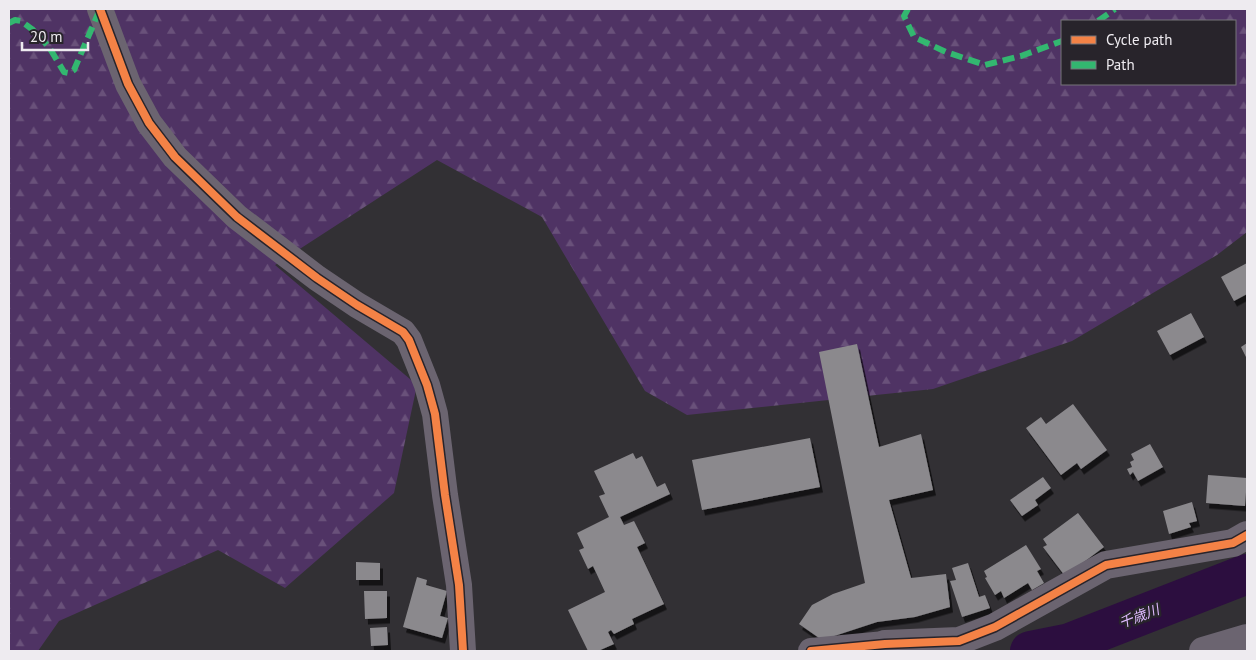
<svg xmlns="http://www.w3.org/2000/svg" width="1256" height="660" viewBox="0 0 1256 660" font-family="'PT Sans','Noto Sans JP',sans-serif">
<defs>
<pattern id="forest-firs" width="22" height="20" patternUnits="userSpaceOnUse" patternTransform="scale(1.25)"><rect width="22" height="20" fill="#4f3364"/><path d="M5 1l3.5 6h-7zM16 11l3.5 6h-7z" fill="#69517a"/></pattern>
<filter id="shadow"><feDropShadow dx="3" dy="5.5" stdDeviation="0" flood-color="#0009"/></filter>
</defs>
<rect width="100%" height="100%" fill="#323034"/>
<path fill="url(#forest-firs)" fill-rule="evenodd" d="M9 9H1247V232L1217 255 1072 341 933 389 687 415 645 391 542 217 437 160 275 265 417 385 394 493 285 588 218 550 59 621 38 651H9ZM1062 21H1235V84H1062Z"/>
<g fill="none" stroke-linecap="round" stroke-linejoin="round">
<path stroke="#2c0e3f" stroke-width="40" d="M1030 651 1070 643 1247 574"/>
</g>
<path fill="#8b898d" filter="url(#shadow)" d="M1247 263V294L1234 301 1221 277Z
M1191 313 1204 337 1170 355 1157 331Z
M1247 343V359L1241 347Z
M857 344 879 447 921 434 933 490 889 500 911 578 946 574 950 607 915 617 877 622 822 640 799 624 812 605 833 594 865 583 819 352Z
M1073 404 1107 450 1081 469 1077 463 1061 475 1026 428 1041 417 1046 424Z
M810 438 820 487 702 510 692 460Z
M1150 444 1163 467 1138 481 1133 472 1130 475 1127 469 1132 467 1130 462 1134 460 1131 454Z
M633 453 636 459 642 456 657 487 665 483 670 494 620 517 624 525 634 521 645 543 637 547 664 604 632 619 634 624 614 634 611 630 608 632 614 644 598 651H588L568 610 605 592 593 566 588 569 579 550 584 548 577 533 609 517 599 496 605 494 594 471Z
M1208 475 1247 478 1245 506 1206 503Z
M1043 477 1051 488 1035 500 1038 505 1022 516 1010 500Z
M1192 502 1197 521 1189 523 1191 527 1169 534 1163 511Z
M1078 513 1104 547 1065 576 1043 547 1047 545 1043 539Z
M1026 545 1041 569 1037 571 1044 583 1032 590 1028 583 1004 598 1001 591 995 595 985 578 987 577 984 571Z
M356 562 380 563V580H356Z
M968 563 979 597 985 595 990 608 962 617 950 581 956 580 952 568Z
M417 577 427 580 426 585 447 591 440 616 448 618 442 638 403 627Z
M364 591H387V618L365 619Z
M387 627 388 645 371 646 370 628Z"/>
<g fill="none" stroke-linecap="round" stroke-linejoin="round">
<path stroke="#6b6470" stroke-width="26" d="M100 9 128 84 149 123 175 157 237 217 317 278 357 305 403 332 409 340 427 385 435 414 445 495 459 585 463 651
M811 651 885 644V651"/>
<path stroke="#6b6470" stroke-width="28" d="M885 644 959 641 995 627 1106 565 1233 543 1247 535
M1203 651 1247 638"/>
<path stroke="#33b770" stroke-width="6" stroke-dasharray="12 6" stroke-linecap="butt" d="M908 9 904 16 914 37 946 52 985 65 1021 56 1062 41
M1098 21 1115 9
M9 23 15 20 21 21 33 30 49 47 64 72 69 73 74 70 100 9"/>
<g stroke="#28242b" stroke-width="11">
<path id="cycleway" d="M100 9 128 84 149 123 175 157 237 217 317 278 357 305 403 332 409 340 427 385 435 414 445 495 459 585 463 651
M811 651 885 644 959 641 995 627 1106 565 1233 543 1247 535"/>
</g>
<use href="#cycleway" stroke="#f48246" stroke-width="8"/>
</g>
<g text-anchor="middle" stroke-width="5" stroke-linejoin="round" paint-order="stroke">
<g font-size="14" font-style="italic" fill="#dfbbff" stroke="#28242b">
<text transform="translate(1139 616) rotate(-21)" y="5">千歳川</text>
</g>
</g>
<rect width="1256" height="660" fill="none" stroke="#eeebf0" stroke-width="20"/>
<rect x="1061" y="20" width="175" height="65" fill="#28242b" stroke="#77747a"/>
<rect x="1071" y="36" width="25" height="8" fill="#f48246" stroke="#77747a"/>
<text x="1106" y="45" font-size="15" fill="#eeebf0">Cycle path</text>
<rect x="1071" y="61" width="25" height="8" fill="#33b770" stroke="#77747a"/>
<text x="1106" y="70" font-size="15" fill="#eeebf0">Path</text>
<path d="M22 42v8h66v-8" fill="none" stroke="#eeebf0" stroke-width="2.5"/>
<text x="30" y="42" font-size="15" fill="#eeebf0" stroke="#28242b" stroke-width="4" paint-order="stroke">20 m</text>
</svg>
